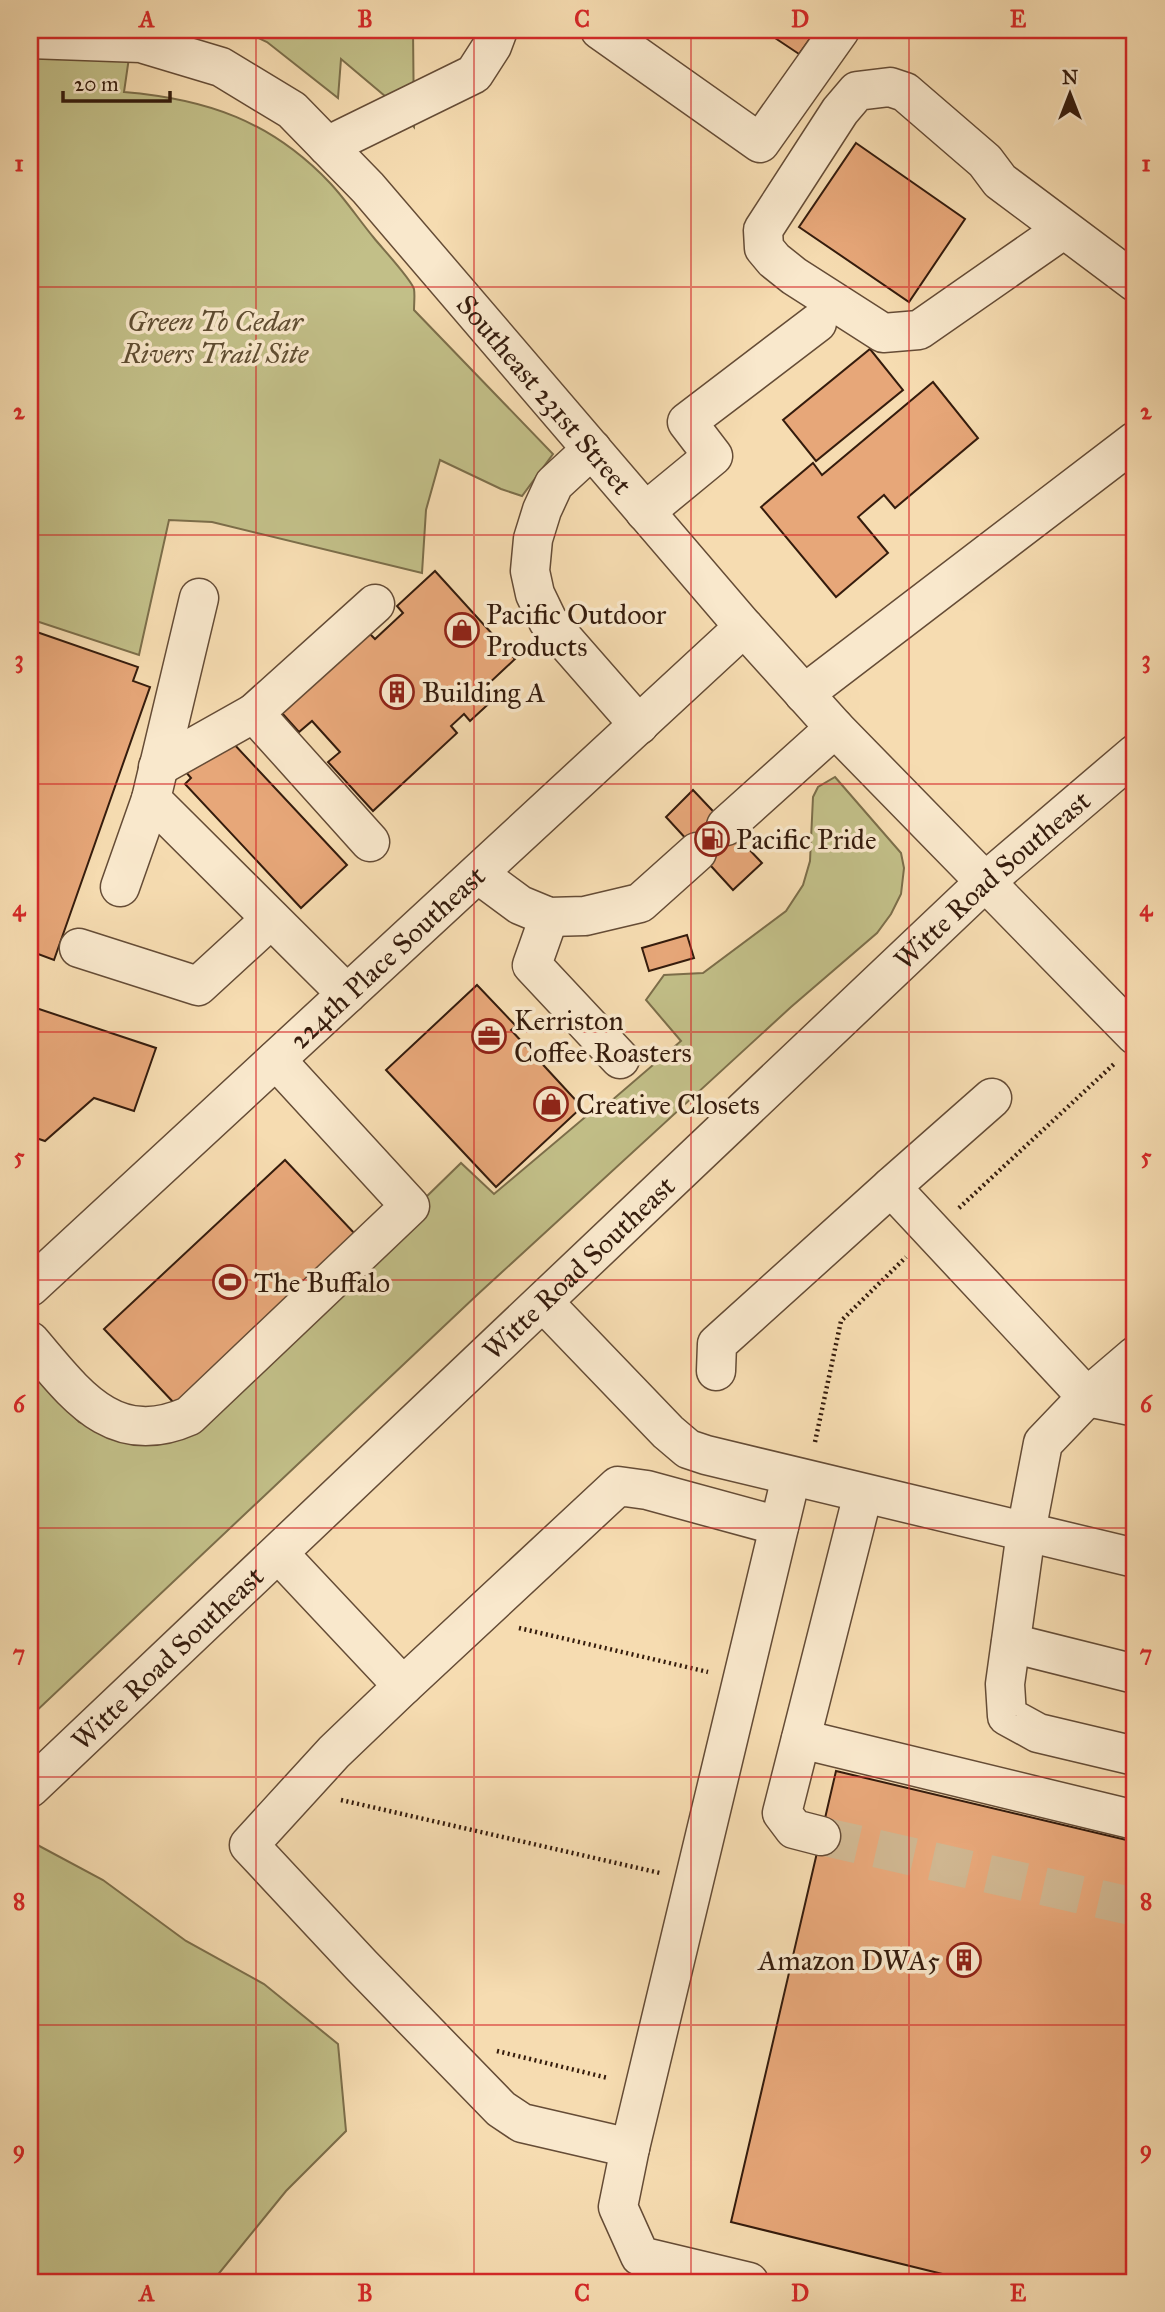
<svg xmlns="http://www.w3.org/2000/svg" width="1165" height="2312" viewBox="0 0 1165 2312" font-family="'IM FELL Great Primer',serif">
<rect width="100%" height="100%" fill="#f6dcb1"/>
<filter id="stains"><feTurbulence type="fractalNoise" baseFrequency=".00286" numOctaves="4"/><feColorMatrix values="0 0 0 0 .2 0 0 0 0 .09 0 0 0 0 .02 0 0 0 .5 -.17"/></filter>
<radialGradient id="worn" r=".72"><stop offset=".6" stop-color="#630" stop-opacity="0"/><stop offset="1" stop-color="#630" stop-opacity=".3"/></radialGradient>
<path fill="#c2bf88" stroke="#7c6e4a" stroke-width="2" d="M30 30H133L124 92C207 99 271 121 330 183 346 200 359 220 374 238 382 248 411 279 414 289 415 295 414 304 414 310L553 454 522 496 501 489 440 460 426 510 422 573 212 522 169 520 139 655 30 619Z
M241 30H413L414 127 392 102 341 59 338 98 267 42Z
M835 777 901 853 904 868 901 894 891 914 877 933 791 1007 477 1295 30 1717V1553L32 1551 30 1548V1369L79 1422 111 1436 192 1425 461 1163 494 1194 590 1113 596 1114 681 1041 646 1000 664 975 703 973 786 911 803 885 810 861 813 797 818 787Z
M30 1841 103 1880 186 1941 264 1984 338 2044 346 2131 286 2191 212 2282H30Z"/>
<path fill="#e7a779" stroke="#351c0d" stroke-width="2" d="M763 30H816L799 54Z
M856 143 965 219 909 302 799 227Z
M870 349 903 390 816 461 783 420Z
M933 382 978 438 895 508 884 495 858 517 888 553 836 597 761 507 813 463 822 475Z
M435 571 515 659 485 687 495 698 470 721 464 714 451 726 457 733 373 811 328 762 340 752 312 721 299 732 281 712 369 633 375 639 403 613 397 606Z
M31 630 138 667 133 681 150 687 54 960 30 951Z
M232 742 347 865 301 908 185 784 191 778 185 771Z
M693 790 762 863 733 890 666 817Z
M687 935 694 958 649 971 642 948Z
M477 985 516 1026 511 1030 582 1107 496 1187 386 1070Z
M30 1006 156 1048 134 1111 94 1098 45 1141 30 1136Z
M285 1160 356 1235 175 1404 104 1329Z
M836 1771 1135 1842V2282H975L731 2222Z"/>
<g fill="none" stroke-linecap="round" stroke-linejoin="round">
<path stroke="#cfb690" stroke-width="38" stroke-dasharray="38 19" stroke-linecap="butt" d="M821 1836 1135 1907"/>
<g stroke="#654c36" stroke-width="41">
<g id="minor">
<path d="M600 30 760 143 840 30"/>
<path id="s1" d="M30 39 141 43 221 67 292 110 368 188 744 627 835 728 1135 1035"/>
<path d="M327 146 474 74 492 46 498 30"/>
<path d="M1064 229 919 330 883 333 794 276 774 260 764 248 763 230 840 111 857 91 890 87 905 92 985 161 1000 181 1135 282"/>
<path d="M592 449 554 484 542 510 533 539 530 571 535 594 548 621 639 725"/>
<path d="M645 512 713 456 687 422 817 323"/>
<path d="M199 598 151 799 347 994"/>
<path d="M804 694 1135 441"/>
<path d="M158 767 254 713"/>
<path d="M726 826 835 728"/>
<path d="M370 842 254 713 375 604"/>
<path d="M478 874 520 905 549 917 585 916 640 903 697 852"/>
<path d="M120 887 151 799"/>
<path d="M549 917 532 965 620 1059"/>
<path d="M79 948 198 986 271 919"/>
<path d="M891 1187 992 1098"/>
<path id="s2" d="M30 1287 744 627"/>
<path d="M543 1302 668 1432 688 1449 706 1455 1135 1558"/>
<path d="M30 1341C74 1392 112 1450 189 1416L410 1206 276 1060"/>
<path d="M1135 1356 1087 1397 1043 1443 1026 1532 1005 1684 1007 1716 1038 1733 1135 1756"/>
<path d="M716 1371 717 1344 891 1187 1087 1397 1135 1407"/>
<path d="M279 1554 403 1686 618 1486 647 1490 779 1526"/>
<path d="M1011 1643 1135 1674"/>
<path d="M403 1686 334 1752 249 1845 361 1965 501 2109 522 2123 630 2148 791 1477"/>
<path d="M801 1739 1135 1820"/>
<path id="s3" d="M30 1788 986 881 1135 754"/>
<path d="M821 1836 794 1829 782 1813 863 1494"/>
<path d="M630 2148 618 2207 640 2256 749 2282"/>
</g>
</g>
<path stroke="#351c0d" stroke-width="4.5" stroke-dasharray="2 3.5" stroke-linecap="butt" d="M30 131 33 114
M959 1208 1114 1064
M815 1442 841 1321 906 1257
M519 1628 708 1672
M341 1800 660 1873
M497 2051 608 2078"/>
<use href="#minor" stroke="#f9e8cc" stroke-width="38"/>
</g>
<path fill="none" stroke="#d62828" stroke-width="2" stroke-opacity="0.55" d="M256 30V2282M474 30V2282M691 30V2282M909 30V2282M30 287H1135M30 535H1135M30 784H1135M30 1032H1135M30 1280H1135M30 1528H1135M30 1777H1135M30 2025H1135"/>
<defs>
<g id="shop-ring" transform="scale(1.75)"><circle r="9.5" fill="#f9e8cc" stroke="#8f2418" stroke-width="1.5"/><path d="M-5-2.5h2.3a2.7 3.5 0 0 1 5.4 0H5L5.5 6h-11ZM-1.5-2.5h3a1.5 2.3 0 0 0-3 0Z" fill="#8f2418"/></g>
<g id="building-ring" transform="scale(1.75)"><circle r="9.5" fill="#f9e8cc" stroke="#8f2418" stroke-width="1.5"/><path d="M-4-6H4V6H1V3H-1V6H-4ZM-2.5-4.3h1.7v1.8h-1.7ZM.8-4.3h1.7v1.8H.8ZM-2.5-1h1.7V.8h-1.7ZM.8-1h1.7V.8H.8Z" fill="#8f2418"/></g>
<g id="fuel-ring" transform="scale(1.75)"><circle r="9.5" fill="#f9e8cc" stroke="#8f2418" stroke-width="1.5"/><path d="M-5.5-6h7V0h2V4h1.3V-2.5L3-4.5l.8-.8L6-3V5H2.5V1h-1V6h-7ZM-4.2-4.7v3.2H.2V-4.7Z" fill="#8f2418"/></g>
<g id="office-ring" transform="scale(1.75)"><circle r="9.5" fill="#f9e8cc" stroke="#8f2418" stroke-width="1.5"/><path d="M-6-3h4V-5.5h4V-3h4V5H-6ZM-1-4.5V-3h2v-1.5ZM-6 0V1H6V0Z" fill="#8f2418"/></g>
<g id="stadium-ring" transform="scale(1.75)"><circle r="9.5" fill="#f9e8cc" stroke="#8f2418" stroke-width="1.5"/><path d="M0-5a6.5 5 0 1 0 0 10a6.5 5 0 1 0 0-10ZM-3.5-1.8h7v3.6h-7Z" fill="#8f2418"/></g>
</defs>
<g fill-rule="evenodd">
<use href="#shop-ring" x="462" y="630"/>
<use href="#building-ring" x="397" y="692"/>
<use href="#fuel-ring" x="712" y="839"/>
<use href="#office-ring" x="489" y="1036"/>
<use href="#shop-ring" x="551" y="1104"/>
<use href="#stadium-ring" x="230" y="1282"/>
<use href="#building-ring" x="964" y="1960"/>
</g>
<g text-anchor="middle" stroke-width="7" stroke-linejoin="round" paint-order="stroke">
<g font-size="28" font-style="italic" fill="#5f4d32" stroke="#f9e8cc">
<text x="215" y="331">Green To Cedar<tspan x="215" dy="32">Rivers Trail Site</tspan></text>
</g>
<g font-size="28" fill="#351c0d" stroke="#f9e8cc">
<text dy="10" stroke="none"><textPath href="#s1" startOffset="658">Southeast 231st Street</textPath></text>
<text dy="10" stroke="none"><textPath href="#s3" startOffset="1323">Witte Road Southeast</textPath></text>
<text dy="10" stroke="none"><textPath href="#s2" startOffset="486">224th Place Southeast</textPath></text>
<text dy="10" stroke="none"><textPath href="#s3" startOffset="756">Witte Road Southeast</textPath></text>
<text dy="10" stroke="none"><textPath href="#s3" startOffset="189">Witte Road Southeast</textPath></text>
</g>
<g font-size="28" fill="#351c0d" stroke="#f9e8cc" text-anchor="start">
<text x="486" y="624">Pacific Outdoor<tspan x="486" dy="32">Products</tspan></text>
<text x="422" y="702">Building A</text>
<text x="736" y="849">Pacific Pride</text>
<text x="514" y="1030">Kerriston<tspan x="514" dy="32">Coffee Roasters</tspan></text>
<text x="576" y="1114">Creative Closets</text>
<text x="254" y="1292">The Buffalo</text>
<text x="940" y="1970" text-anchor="end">Amazon DWA5</text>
</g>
</g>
<rect width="1165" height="2312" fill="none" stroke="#f6dcb1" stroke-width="77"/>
<g transform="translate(1070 94)" stroke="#f9e8cc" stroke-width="5" paint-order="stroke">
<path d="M0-5L12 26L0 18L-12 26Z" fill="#351c0d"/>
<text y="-10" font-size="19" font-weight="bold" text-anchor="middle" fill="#351c0d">N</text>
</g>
<path d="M63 91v10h107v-10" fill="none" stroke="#351c0d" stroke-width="3.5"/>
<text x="74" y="91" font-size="21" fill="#351c0d" stroke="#f9e8cc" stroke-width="5" paint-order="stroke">20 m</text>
<rect x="38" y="38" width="1088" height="2236" fill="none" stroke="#d62828" stroke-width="2.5"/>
<g font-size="23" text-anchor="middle" font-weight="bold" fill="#d62828">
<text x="147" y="27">A</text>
<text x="365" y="27">B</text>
<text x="582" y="27">C</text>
<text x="800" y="27">D</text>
<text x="1018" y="27">E</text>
<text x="19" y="171">1</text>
<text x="1146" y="171">1</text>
<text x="19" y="419">2</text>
<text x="1146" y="419">2</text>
<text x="19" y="667">3</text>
<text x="1146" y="667">3</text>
<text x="19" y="916">4</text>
<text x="1146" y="916">4</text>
<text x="19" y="1164">5</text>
<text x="1146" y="1164">5</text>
<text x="19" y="1412">6</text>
<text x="1146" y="1412">6</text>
<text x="19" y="1661">7</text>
<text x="1146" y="1661">7</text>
<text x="19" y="1909">8</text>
<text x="1146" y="1909">8</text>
<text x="19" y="2157">9</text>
<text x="1146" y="2157">9</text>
<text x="147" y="2301">A</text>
<text x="365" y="2301">B</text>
<text x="582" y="2301">C</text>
<text x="800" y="2301">D</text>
<text x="1018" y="2301">E</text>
</g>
<rect width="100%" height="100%" filter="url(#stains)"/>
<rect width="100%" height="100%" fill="url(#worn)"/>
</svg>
